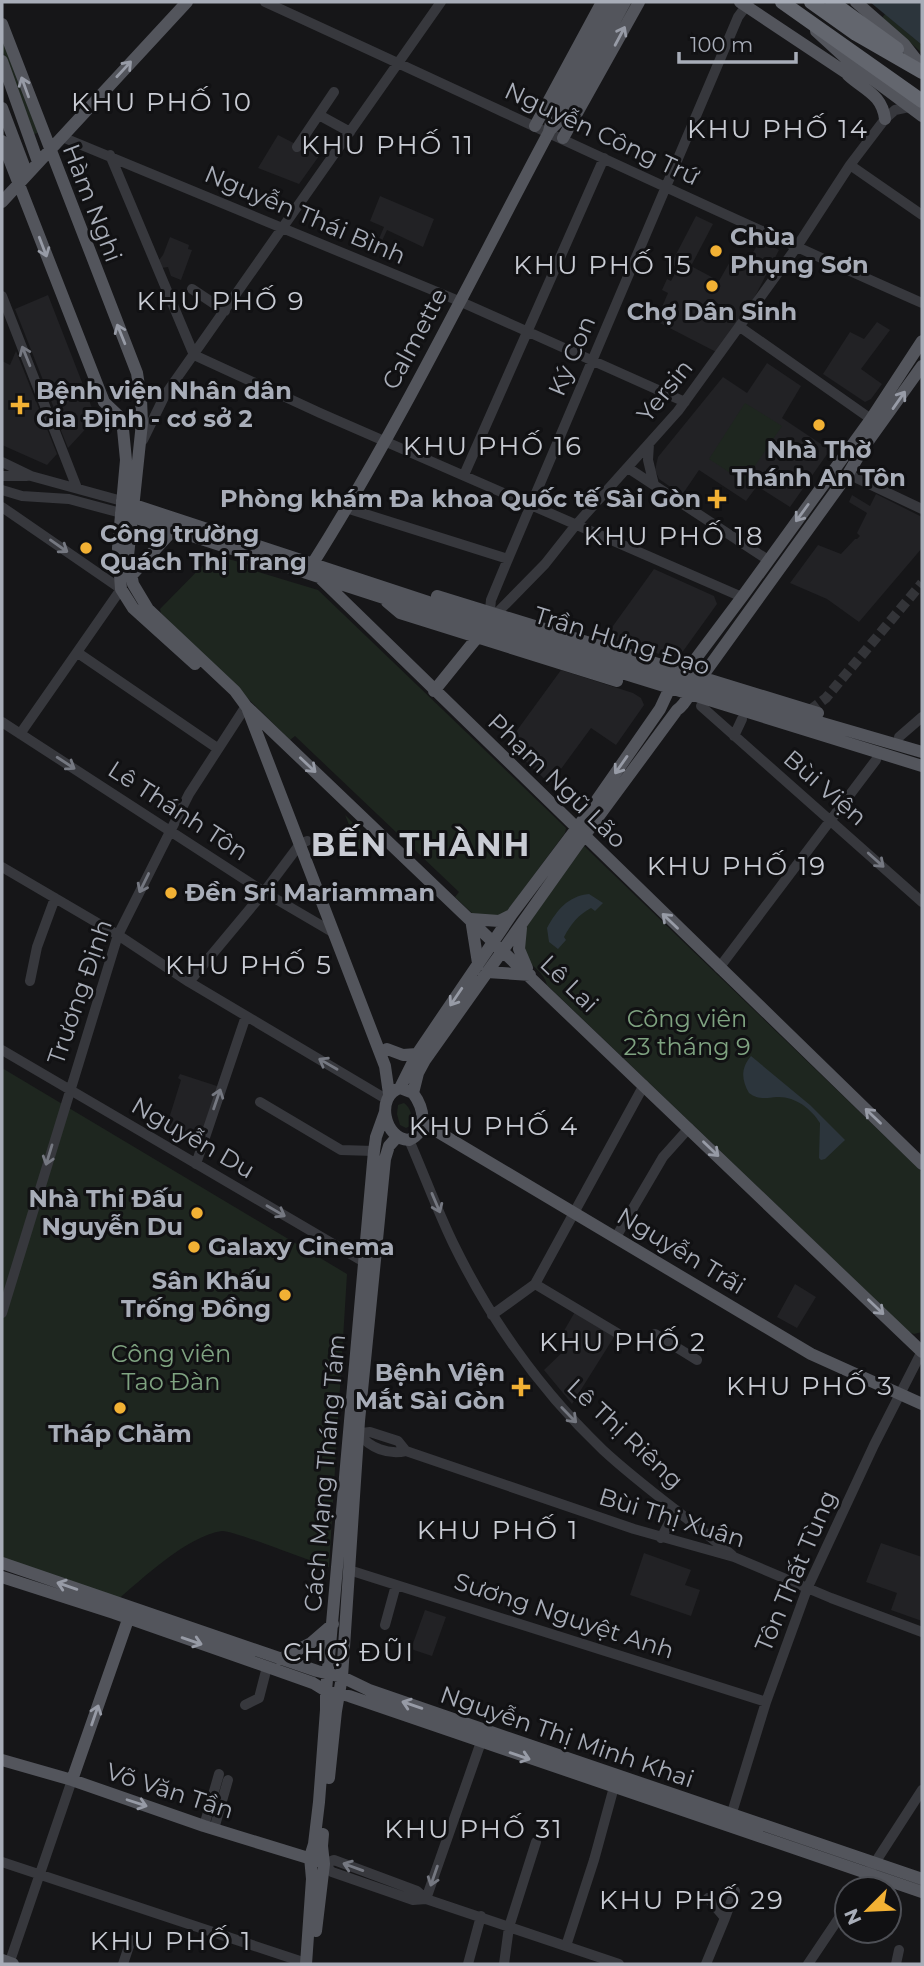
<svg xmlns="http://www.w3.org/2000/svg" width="924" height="1966" viewBox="0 0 924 1966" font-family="Montserrat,sans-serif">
<rect width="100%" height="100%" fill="#161618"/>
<path fill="#222225" d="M278 135 319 156 299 184 258 168Z
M380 196 434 219 423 247 387 230 376 254 373 253 384 227 370 221Z
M696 216 713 224 691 266 719 281 732 258 746 265 760 240 779 250 724 356 656 321 668 293 662 290 667 279 671 281 678 268 671 264Z
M170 237 189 245 188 249 192 250 181 280 171 276 168 267 161 268 159 260 163 255Z
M48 295 94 413 92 422 68 448 60 428 61 426 15 309Z
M877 322 890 330 861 369 882 384 871 399 865 402 823 374 850 332 864 339Z
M16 351 57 454 47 465 2 445V361L10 365Z
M767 363 801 386 782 418 830 450 790 507 757 486 746 501 699 470 682 495 659 479 655 470 658 457 723 377 747 393Z
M876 494 922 517V548L859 622 827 599 790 583 818 545 841 554 855 539H857L860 536 857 533 867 513 849 502 852 495 870 506Z
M654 569 714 596 717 604 681 654 672 658 605 637Z
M561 670 633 693 641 698 644 705 616 745 591 728 550 784 507 744Z
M180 1074 220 1087 202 1141 192 1138 191 1141 174 1135 176 1131 166 1128 181 1080 178 1078Z
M795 1284 816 1297 797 1328 777 1317Z
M576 1310 607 1328 614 1337 572 1404 544 1370 570 1345 561 1336Z
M881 1543 922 1557V1621L891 1610 897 1593 866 1582Z
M644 1553 691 1570 685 1585 700 1590 691 1616 630 1595Z
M425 1610 446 1617 432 1656 411 1649Z"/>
<path fill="#1e261f" d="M885 14 922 45V53L882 18Z
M2 39 38 133 34 134 2 49Z
M745 403 782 426 744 482 709 459Z
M213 555 254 566 255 571 318 590 566 828 565 833 505 914 502 916 474 915 455 897 459 892 295 736 290 740 161 613 160 609Z
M345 815 377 847 366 852 359 849Z
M584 846 922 1172V1332L914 1334 909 1332 547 985C544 972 531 966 524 956L526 927Z
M2 1068 347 1274 329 1567C313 1562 232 1530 222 1531 187 1536 142 1579 115 1602L2 1561Z
M404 1103C411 1108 413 1117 410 1126L406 1128 400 1125 397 1114 398 1105Z"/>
<path fill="#2c353c" d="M870 2H922V45Z
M589 894 603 903 595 911 591 908C578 915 571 924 564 937L566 940 558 949 549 942 547 928C557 910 568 896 589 894Z
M751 1056 810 1105 845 1140 825 1159 821 1160 819 1158 820 1123C811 1108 794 1096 777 1097 766 1098 758 1100 749 1093 741 1079 741 1068 751 1056Z"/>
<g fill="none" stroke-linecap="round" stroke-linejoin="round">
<path stroke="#333438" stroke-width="10" stroke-dasharray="10 5" stroke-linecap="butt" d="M810 710 826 698 922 583"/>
<path stroke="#37383d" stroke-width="10" d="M265 2C484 102 702 206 922 303
M319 115 350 132
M62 137 459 301 685 402
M297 147 334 92
M110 155 194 355
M850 165 922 215
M192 289 225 311
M2 296 77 488
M740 327 871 419
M194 355 320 413 742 597
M143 440 165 395 441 2
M649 444 648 460 654 485
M2 462 31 476 122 501
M628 468 768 560
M848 474 922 509
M464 475 604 158
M2 476H27
M2 490 22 496 69 499 121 513
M2 507 121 589 20 734
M346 508 508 559
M495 615 545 564 575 526 678 411 796 248 850 165 885 119 895 110 909 107
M489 619 491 600 508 559 738 17 749 2
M78 653 217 748
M701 706 922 902
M2 722 264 892 334 933
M734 736 742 719
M899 737 922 717
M2 867 118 935 189 982 386 1099
M719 968 876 760
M30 981 37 947 55 898
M189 982 264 892 300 844 307 841
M2 1050 364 1262
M260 1102 341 1150 374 1151
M409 1140C424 1174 437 1210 453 1243 491 1321 541 1391 603 1450 644 1488 690 1519 732 1555
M196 1164 246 1016
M616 1237 663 1157 689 1128
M535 1284 617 1333
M2 1313 118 935 189 794 246 706
M492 1315 535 1284 644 1085
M655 1334 697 1360
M353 1434 370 1432 398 1441 406 1451 634 1529 734 1557 831 1598 922 1632
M359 1434C370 1448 388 1455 406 1451
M661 1538 676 1510
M349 1570 766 1702
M385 1625 396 1585
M245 1705 259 1698 267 1667
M730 1819 766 1702 807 1589 874 1445 922 1351
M204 1826 219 1774
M214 1829 228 1780
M2 1862 306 1963
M858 1889 922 1790
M426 1899 417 1891 334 1860 324 1864 332 1872 413 1900 426 1899 619 1964
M426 1899 481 1742
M725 1918 735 1891
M566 1946 594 1860 614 1787
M9 1964 72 1780
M123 1964 131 1940
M468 1964 481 1916
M504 1964 509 1927 536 1842
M706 1964 725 1918 708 1898
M808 1964 847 1906
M896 1964 899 1950"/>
<path stroke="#53555c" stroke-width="12" d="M740 2 845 72 871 78
M856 2 904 44 922 67
M2 24 137 373 141 399 142 423 128 556 133 584 148 609 235 691 246 706 922 1352
M816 31 851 63 922 116
M2 61 38 162
M848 75C864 90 882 94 885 119
M2 108 27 174
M535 126 602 2
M549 131 562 118 625 2
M563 138 639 2
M2 141 104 402 122 419 126 460 118 548 121 589 133 608 195 664
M2 202 187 2
M122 501 489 622 702 688 922 752
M121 513 467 625 922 766
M313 563C400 425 472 276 549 132L553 113 613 2
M131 576 174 529
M319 577 922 1164
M437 596 818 713
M387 602 400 613 617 681
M434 691 480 634
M248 710 385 1066 389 1094
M471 919 478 963
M471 919 499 921 511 915
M521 928 519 949 527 968
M487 972 530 975
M387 1049 403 1055 417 1054
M400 1088 417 1054 512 914 585 817 660 709 674 679 691 665 742 597 871 419 922 341
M400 1088 413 1093C424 1108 429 1131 409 1140 384 1139 375 1096 400 1088Z
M413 1093 418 1073 425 1060 576 847 677 710C689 702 690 688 701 678L848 474 864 447 922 366
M423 1123 811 1354 922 1404
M2 1563 317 1671 342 1677 369 1690 485 1730 922 1879
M2 1577 114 1613 313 1683 326 1691 349 1696 922 1892
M280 1659 311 1643 333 1624
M2 1760 72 1780 204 1826 318 1861
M329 1778 336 1711 342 1677 359 1421 385 1159 389 1146 397 1137
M72 1780 131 1611
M316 1931 324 1864 322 1846 323 1834
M2 1960 13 1964
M306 1964 312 1879 310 1857 314 1844 319 1802 326 1710V1691L374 1151 376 1137 385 1112"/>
<path stroke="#63666e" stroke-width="14" d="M782 2 922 101
M811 2 856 34 922 72
M832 2 897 49"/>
</g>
<defs><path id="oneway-shaft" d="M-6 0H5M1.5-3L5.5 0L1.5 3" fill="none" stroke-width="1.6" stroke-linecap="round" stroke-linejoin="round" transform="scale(1.75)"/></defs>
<g stroke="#979ba6">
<use href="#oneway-shaft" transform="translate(620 36) rotate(-62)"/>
<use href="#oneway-shaft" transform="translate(124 69) rotate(-47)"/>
<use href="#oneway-shaft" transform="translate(25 87) rotate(-110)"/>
<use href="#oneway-shaft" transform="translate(43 247) rotate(69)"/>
<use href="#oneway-shaft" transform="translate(121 334) rotate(-112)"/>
<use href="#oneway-shaft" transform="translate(899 400) rotate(-55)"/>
<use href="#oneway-shaft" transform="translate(802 513) rotate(126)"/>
<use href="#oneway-shaft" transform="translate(308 765) rotate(43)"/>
<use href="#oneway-shaft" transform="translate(621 765) rotate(125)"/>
<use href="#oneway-shaft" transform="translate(670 921) rotate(-136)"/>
<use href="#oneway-shaft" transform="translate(456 997) rotate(124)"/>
<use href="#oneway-shaft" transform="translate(873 1116) rotate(-136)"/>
<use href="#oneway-shaft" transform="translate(711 1149) rotate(44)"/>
<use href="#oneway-shaft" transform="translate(876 1307) rotate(44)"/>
<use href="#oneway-shaft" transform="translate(67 1586) rotate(-161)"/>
<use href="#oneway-shaft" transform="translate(192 1641) rotate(19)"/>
<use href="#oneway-shaft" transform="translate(412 1705) rotate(-161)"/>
<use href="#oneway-shaft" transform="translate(95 1715) rotate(-71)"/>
<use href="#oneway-shaft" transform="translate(520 1756) rotate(19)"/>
<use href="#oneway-shaft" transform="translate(137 1803) rotate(18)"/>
</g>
<g stroke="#757881">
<use href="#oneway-shaft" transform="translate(26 356) rotate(-112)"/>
<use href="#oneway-shaft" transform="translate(59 546) rotate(35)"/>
<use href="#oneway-shaft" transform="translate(66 763) rotate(33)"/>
<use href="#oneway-shaft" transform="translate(876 860) rotate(42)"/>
<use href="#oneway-shaft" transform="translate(144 883) rotate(116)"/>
<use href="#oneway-shaft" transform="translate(328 1064) rotate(-150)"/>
<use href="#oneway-shaft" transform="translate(217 1099) rotate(-71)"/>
<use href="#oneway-shaft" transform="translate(49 1155) rotate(107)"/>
<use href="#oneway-shaft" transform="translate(436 1203) rotate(67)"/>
<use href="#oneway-shaft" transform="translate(276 1211) rotate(30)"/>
<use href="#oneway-shaft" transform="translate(569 1415) rotate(46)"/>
<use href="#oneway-shaft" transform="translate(353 1867) rotate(-160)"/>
<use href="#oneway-shaft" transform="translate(434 1876) rotate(109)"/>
</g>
<g fill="#f2b134" stroke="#111113" stroke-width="2.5">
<circle cx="716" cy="251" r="7"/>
<circle cx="712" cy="286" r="7"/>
<path d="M16.5 394.5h7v7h7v7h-7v7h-7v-7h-7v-7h7z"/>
<circle cx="819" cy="425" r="7"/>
<path d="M713.5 488.5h7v7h7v7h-7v7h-7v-7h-7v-7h7z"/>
<circle cx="86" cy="548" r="7"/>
<circle cx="171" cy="893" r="7"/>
<circle cx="197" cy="1213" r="7"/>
<circle cx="194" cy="1247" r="7"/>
<circle cx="285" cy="1295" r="7"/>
<path d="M517.5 1376.5h7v7h7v7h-7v7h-7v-7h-7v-7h7z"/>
<circle cx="120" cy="1408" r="7"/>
</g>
<g text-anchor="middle" stroke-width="6" stroke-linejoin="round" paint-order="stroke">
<g font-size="24" fill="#a8adb8" stroke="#111113">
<text transform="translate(602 134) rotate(25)" y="8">Nguyễn Công Trứ</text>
<text transform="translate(92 203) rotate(69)" y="8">Hàm Nghi</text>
<text transform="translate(305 215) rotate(23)" y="8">Nguyễn Thái Bình</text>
<text transform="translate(415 339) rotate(-62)" y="8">Calmette</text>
<text transform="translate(572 356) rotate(-67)" y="8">Ký Con</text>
<text transform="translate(665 391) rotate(-51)" y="8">Yersin</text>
<text transform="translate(622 641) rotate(17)" y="8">Trần Hưng Đạo</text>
<text transform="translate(557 781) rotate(44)" y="8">Phạm Ngũ Lão</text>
<text transform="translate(825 788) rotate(41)" y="8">Bùi Viện</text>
<text transform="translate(178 811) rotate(33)" y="8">Lê Thánh Tôn</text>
<text transform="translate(569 984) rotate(44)" y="8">Lê Lai</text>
<text transform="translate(80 992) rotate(-71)" y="8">Trương Định</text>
<text transform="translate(193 1138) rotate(30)" y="8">Nguyễn Du</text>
<text transform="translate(681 1251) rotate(31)" y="8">Nguyễn Trãi</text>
<text transform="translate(625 1434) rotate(43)" y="8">Lê Thị Riêng</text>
<text transform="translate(325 1473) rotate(-85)" y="8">Cách Mạng Tháng Tám</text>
<text transform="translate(672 1518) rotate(17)" y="8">Bùi Thị Xuân</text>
<text transform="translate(796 1571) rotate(-67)" y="8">Tôn Thất Tùng</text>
<text transform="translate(564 1616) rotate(18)" y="8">Sương Nguyệt Anh</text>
<text transform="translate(567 1737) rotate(19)" y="8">Nguyễn Thị Minh Khai</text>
<text transform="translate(170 1791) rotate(18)" y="8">Võ Văn Tần</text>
</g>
<g font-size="24" font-weight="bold" fill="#a8adb8" stroke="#111113" text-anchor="start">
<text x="730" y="245">Chùa<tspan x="730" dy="28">Phụng Sơn</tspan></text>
<text x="712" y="320" text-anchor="middle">Chợ Dân Sinh</text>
<text x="36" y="399">Bệnh viện Nhân dân<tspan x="36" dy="28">Gia Định - cơ sở 2</tspan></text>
<text x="819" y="458" text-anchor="middle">Nhà Thờ<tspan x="819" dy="28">Thánh An Tôn</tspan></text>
<text x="701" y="507" text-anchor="end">Phòng khám Đa khoa Quốc tế Sài Gòn</text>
<text x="100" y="542">Công trường<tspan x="100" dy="28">Quách Thị Trang</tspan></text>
<text x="185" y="901">Đền Sri Mariamman</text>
<text x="183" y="1207" text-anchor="end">Nhà Thi Đấu<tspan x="183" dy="28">Nguyễn Du</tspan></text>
<text x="208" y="1255">Galaxy Cinema</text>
<text x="271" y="1289" text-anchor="end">Sân Khấu<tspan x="271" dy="28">Trống Đồng</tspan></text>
<text x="505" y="1381" text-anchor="end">Bệnh Viện<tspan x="505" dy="28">Mắt Sài Gòn</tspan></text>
<text x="120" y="1442" text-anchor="middle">Tháp Chăm</text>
</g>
<g font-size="24" fill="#7fa381" stroke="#111113">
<text x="687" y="1027">Công viên<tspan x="687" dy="28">23 tháng 9</tspan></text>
<text x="171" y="1362">Công viên<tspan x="171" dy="28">Tao Đàn</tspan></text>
</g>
<g font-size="26" letter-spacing="2" fill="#c9ccd4" stroke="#111113">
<text x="162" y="111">KHU PHỐ 10</text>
<text x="778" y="138">KHU PHỐ 14</text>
<text x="388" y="154">KHU PHỐ 11</text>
<text x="603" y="274">KHU PHỐ 15</text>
<text x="221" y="310">KHU PHỐ 9</text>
<text x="493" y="455">KHU PHỐ 16</text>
<text x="674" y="545">KHU PHỐ 18</text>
<text x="737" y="875">KHU PHỐ 19</text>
<text x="249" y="974">KHU PHỐ 5</text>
<text x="494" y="1135">KHU PHỐ 4</text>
<text x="623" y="1351">KHU PHỐ 2</text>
<text x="810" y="1395">KHU PHỐ 3</text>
<text x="498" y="1539">KHU PHỐ 1</text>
<text x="349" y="1661">CHỢ ĐŨI</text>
<text x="474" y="1838">KHU PHỐ 31</text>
<text x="692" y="1909">KHU PHỐ 29</text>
<text x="171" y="1950">KHU PHỐ 1</text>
</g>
<g font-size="32" font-weight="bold" letter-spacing="2" fill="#c9ccd4" stroke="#111113">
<text x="421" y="856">BẾN THÀNH</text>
</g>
</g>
<rect width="924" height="1966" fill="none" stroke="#a8adb8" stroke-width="7"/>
<g transform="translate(868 1910) rotate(246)"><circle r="33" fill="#111113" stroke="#4d4f55" stroke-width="2"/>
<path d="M0-5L12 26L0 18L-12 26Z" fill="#f2b134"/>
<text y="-10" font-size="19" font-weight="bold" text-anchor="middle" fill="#a8adb8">N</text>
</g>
<path d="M679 52v10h117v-10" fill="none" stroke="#a8adb8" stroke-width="3.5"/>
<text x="690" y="52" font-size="21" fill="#a8adb8" stroke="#111113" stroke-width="5" paint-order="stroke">100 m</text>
</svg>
